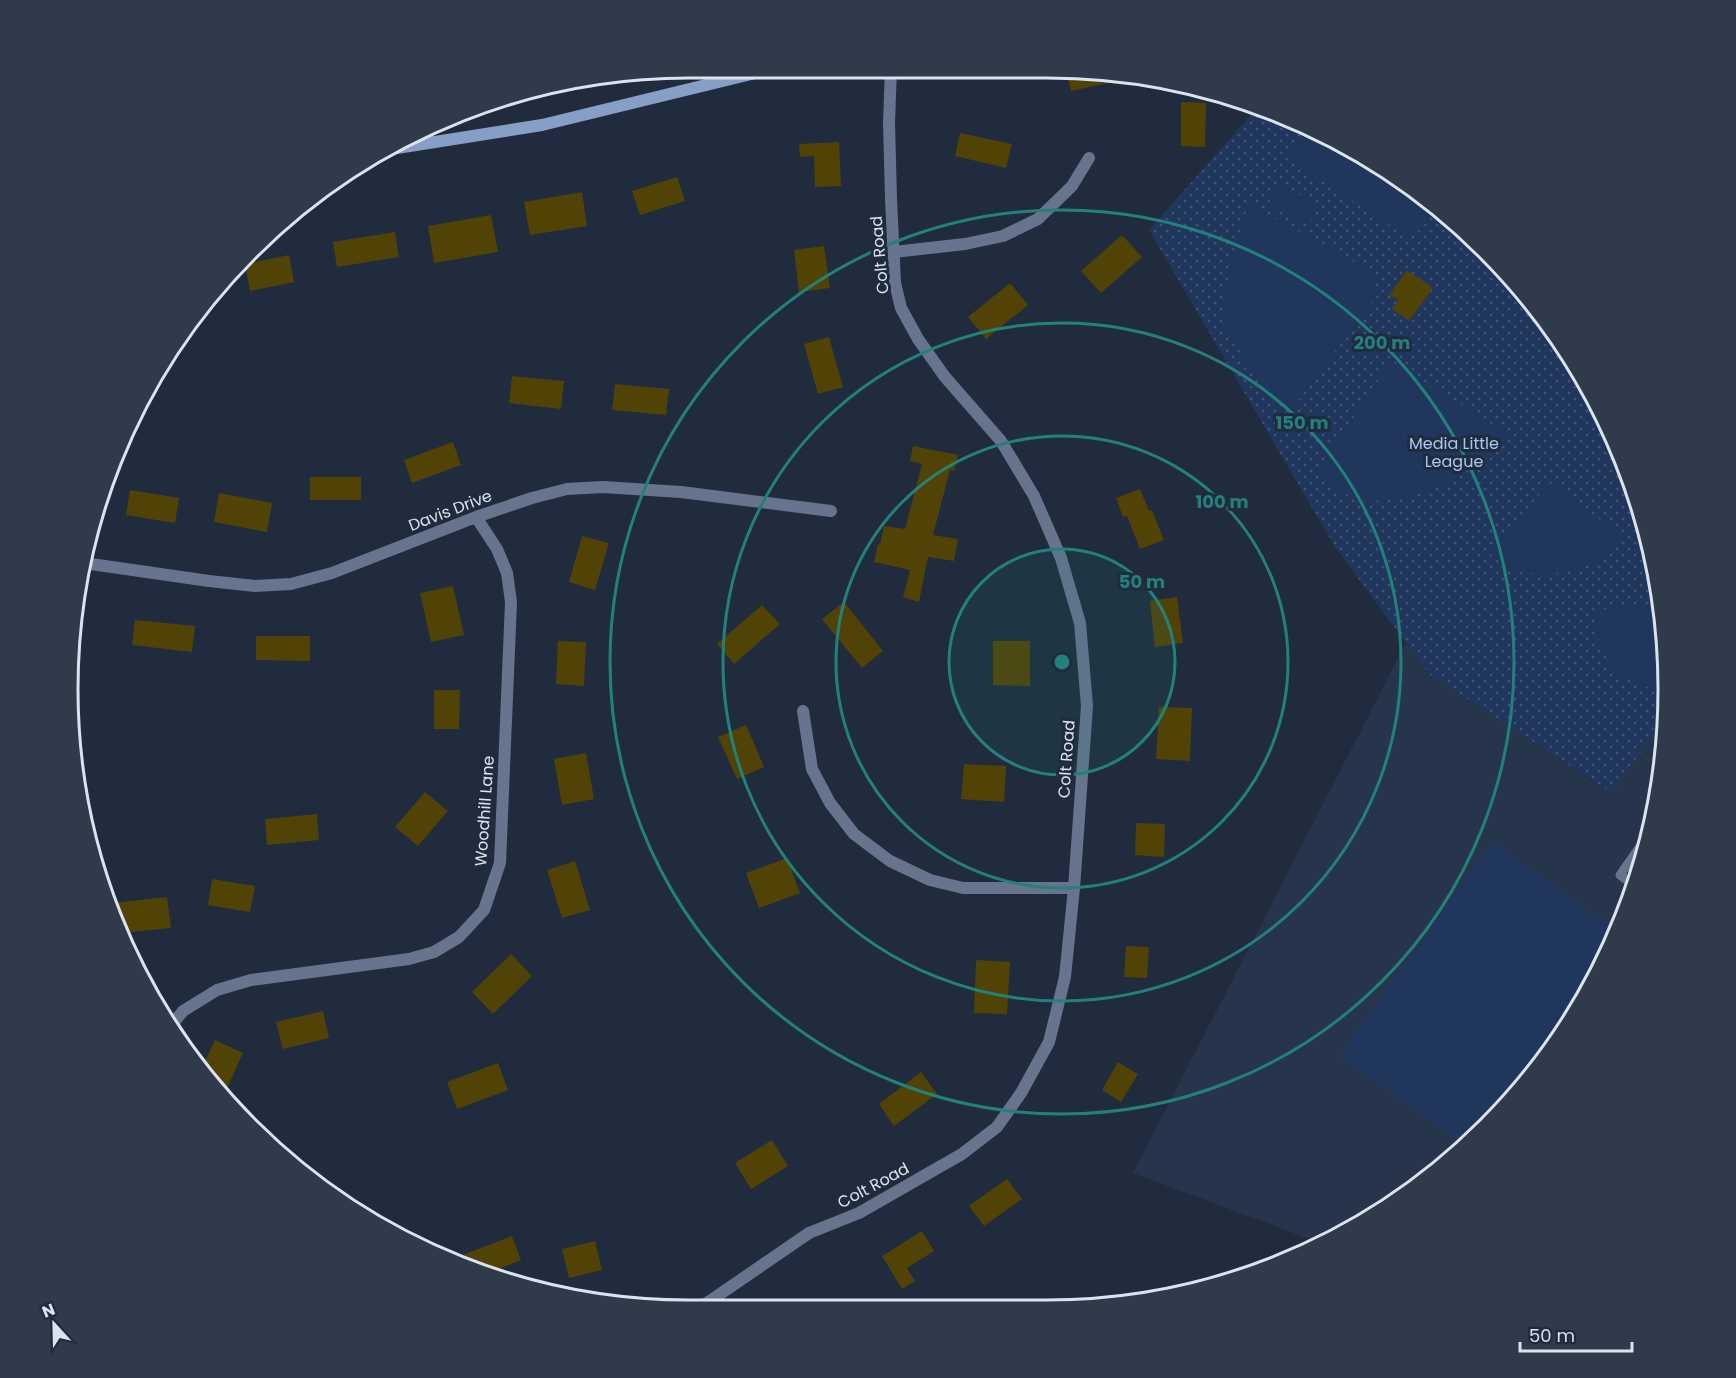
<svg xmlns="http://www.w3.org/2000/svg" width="1736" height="1378" viewBox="0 0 1736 1378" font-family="Poppins,sans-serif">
<defs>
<pattern id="grass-dots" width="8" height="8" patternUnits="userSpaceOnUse" patternTransform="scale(1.5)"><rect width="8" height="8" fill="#20365d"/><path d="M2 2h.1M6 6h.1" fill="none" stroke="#405375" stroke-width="1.8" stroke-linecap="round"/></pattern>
</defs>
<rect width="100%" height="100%" fill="#202b3d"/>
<path fill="#27354c" d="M1406 643 1429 674 1609 792 1667 719V730L1647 850 1604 964 1540 1068 1457 1156 1357 1227 1320 1243 1133 1173Z"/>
<path fill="url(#grass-dots)" d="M1259 106 1358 151 1457 222 1514 279 1585 379 1636 490 1663 608 1667 719 1610 792 1429 674 1335 547 1149 230Z"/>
<path fill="#20365d" d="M1311 129 1358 151 1436 207 1421 230 1405 235 1287 158Z
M1278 184 1319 205 1308 225 1268 205Z
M1249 205 1343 254 1371 274 1377 296 1289 412 1260 385 1228 331 1222 316 1231 264 1244 217Z
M1391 361 1506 433 1496 450 1460 476 1427 492 1399 498 1367 502 1343 493 1316 473Z
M1555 483 1622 538 1592 564 1549 575 1514 571 1490 554 1548 484Z
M1662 604 1666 689 1656 691 1615 673 1597 636 1596 610Z
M1492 842 1617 930 1604 964 1575 1011 1518 1091 1466 1146 1339 1056Z"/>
<path fill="#514306" d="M1066 69H1087L1132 78 1071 91Z
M1181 102 1206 103 1205 147 1181 146Z
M960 133 1012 144 1006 168 955 156Z
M839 142 841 186 815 187 814 156 800 157 799 144Z
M677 177 685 201 640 215 632 191Z
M582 192 587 226 530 235 524 202Z
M491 215 498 252 434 263 428 226Z
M395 232 399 257 337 267 333 242Z
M1122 235 1142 257 1101 293 1081 271Z
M824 246 830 288 799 292 794 250Z
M289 255 294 282 250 291 245 264Z
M1407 270 1433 288 1409 321 1392 309 1398 300 1389 295Z
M1010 283 1028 305 986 339 968 317Z
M829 337 843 387 818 394 804 344Z
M512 376 564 381 561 409 509 403Z
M615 384 669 389 666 415 612 410Z
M453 442 461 465 412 483 404 460Z
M913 446 958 455 954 471 950 470 933 535 958 539 954 561 928 557 919 602 903 597 910 570 874 562 878 544 880 545 884 526 905 529 922 464 910 461Z
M310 477H361V500H310Z
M1140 489 1149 511 1152 510 1164 540 1140 549 1127 516 1123 517 1116 498Z
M130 490 179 498 175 523 126 515Z
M219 493 272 503 267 532 214 522Z
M582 536 609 543 595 590 569 582Z
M453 586 464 635 431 642 420 593Z
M1177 597 1183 643 1155 647 1150 601Z
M844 602 883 651 862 668 822 619Z
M762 605 780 624 734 664 717 644Z
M135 620 195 626 192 652 132 645Z
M256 636H310V661L256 660Z
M558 641 586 642 584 686 556 684Z
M993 641H1030V686L993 685Z
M434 690H460L459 729H434Z
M1159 707 1192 708 1190 761 1156 759Z
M746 725 764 767 737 779 718 737Z
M586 753 594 799 562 805 554 759Z
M964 764 1006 766 1004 802 961 799Z
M425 792 448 811 418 846 395 827Z
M317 814 319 840 267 845 265 819Z
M1136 823 1165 824 1164 857 1135 855Z
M787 858 800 893 759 908 746 873Z
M575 861 590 910 562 918 547 870Z
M212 879 255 886 250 912 208 905Z
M167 897 171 928 123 933 114 911 113 903Z
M1126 946 1149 947 1147 978 1124 977Z
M511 954 532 976 493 1014 472 992Z
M976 960 1010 962 1007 1014 974 1013Z
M323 1011 329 1038 283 1049 276 1022Z
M215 1040 243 1053 222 1099 201 1070Z
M1118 1062 1138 1074 1121 1102 1102 1090Z
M498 1063 508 1090 457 1109 447 1082Z
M921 1072 937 1094 894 1126 879 1104Z
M772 1140 788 1166 751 1189 735 1163Z
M1007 1179 1022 1199 984 1226 969 1206Z
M922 1231 934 1251 907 1268 915 1281 902 1289 882 1256Z
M512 1236 521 1260 486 1274 464 1267 460 1256Z
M595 1241 602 1270 569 1278 562 1249Z"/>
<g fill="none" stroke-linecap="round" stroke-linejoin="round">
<path stroke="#66748d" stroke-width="9" d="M1634 885 1620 875 1650 832"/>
<path stroke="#66748d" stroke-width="12" d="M894 252 965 244 1003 236 1038 219 1072 186 1089 158
M84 563 209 581 255 586 291 584 332 573 476 517 532 498 567 489 603 487 681 492 831 511
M803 711 812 769 830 803 854 834 890 861 930 880 963 888H1074
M170 1027 183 1011 217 990 251 980 409 959 434 952 459 937 484 910 500 863 511 602 507 573 497 549 476 517
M690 1310 707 1303 809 1233 859 1213 962 1154 997 1127 1021 1093 1049 1042 1065 977 1074 888 1087 706 1080 623 1061 558 1034 496 1001 441 945 377 918 339 901 308 895 283 891 199 889 123 891 68"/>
<path stroke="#879ec6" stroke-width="12" d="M378 151 542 125 776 68"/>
</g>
<circle cx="1062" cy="662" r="113" fill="#23817b" fill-opacity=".12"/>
<g fill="none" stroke="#23817b" stroke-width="3">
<circle cx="1062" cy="662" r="113"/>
<circle cx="1062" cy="662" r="226"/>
<circle cx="1062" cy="662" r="339"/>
<circle cx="1062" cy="662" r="452"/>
</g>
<g text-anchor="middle" stroke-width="6" stroke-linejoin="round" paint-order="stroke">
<g font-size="16" fill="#dbe3ef" stroke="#202b3d">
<text transform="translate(879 255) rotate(-95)" y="6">Colt Road</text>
<text transform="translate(450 510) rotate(-21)" y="6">Davis Drive</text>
<text transform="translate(1066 759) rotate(-86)" y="6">Colt Road</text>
<text transform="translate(484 811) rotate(-86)" y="6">Woodhill Lane</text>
<text transform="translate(873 1185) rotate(-28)" y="6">Colt Road</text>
</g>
<g font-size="16" fill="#aac6f6" stroke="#202b3d">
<text x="1454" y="449">Media Little<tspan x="1454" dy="18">League</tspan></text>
</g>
</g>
<path d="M0 0H1736V1378H0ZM689 78H1047A611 611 0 0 1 1658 689V689A611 611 0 0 1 1047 1300H689A611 611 0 0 1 78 689V689A611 611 0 0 1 689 78Z" fill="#2f3a4b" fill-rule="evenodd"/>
<path fill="none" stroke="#dbe3ef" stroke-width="3" d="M689 78H1047A611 611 0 0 1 1658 689V689A611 611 0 0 1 1047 1300H689A611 611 0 0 1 78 689V689A611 611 0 0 1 689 78Z"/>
<circle cx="1062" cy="662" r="9" fill="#23817b" stroke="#202b3d" stroke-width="3"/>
<g font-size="18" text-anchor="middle" font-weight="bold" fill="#23817b" stroke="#202b3d" stroke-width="6" stroke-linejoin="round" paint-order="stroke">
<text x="1382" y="349">200 m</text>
<text x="1302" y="429">150 m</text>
<text x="1222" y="508">100 m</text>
<text x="1142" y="588">50 m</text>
</g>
<g transform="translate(54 1324) rotate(338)" stroke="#202b3d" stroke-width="4.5" paint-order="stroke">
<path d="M0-4.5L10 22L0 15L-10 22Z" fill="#dbe3ef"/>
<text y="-9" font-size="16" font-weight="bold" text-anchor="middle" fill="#dbe3ef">N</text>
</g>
<path d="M1520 1342v9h112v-9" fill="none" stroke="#dbe3ef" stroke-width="3"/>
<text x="1529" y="1342" font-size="18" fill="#dbe3ef" stroke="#202b3d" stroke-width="4.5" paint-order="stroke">50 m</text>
</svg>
